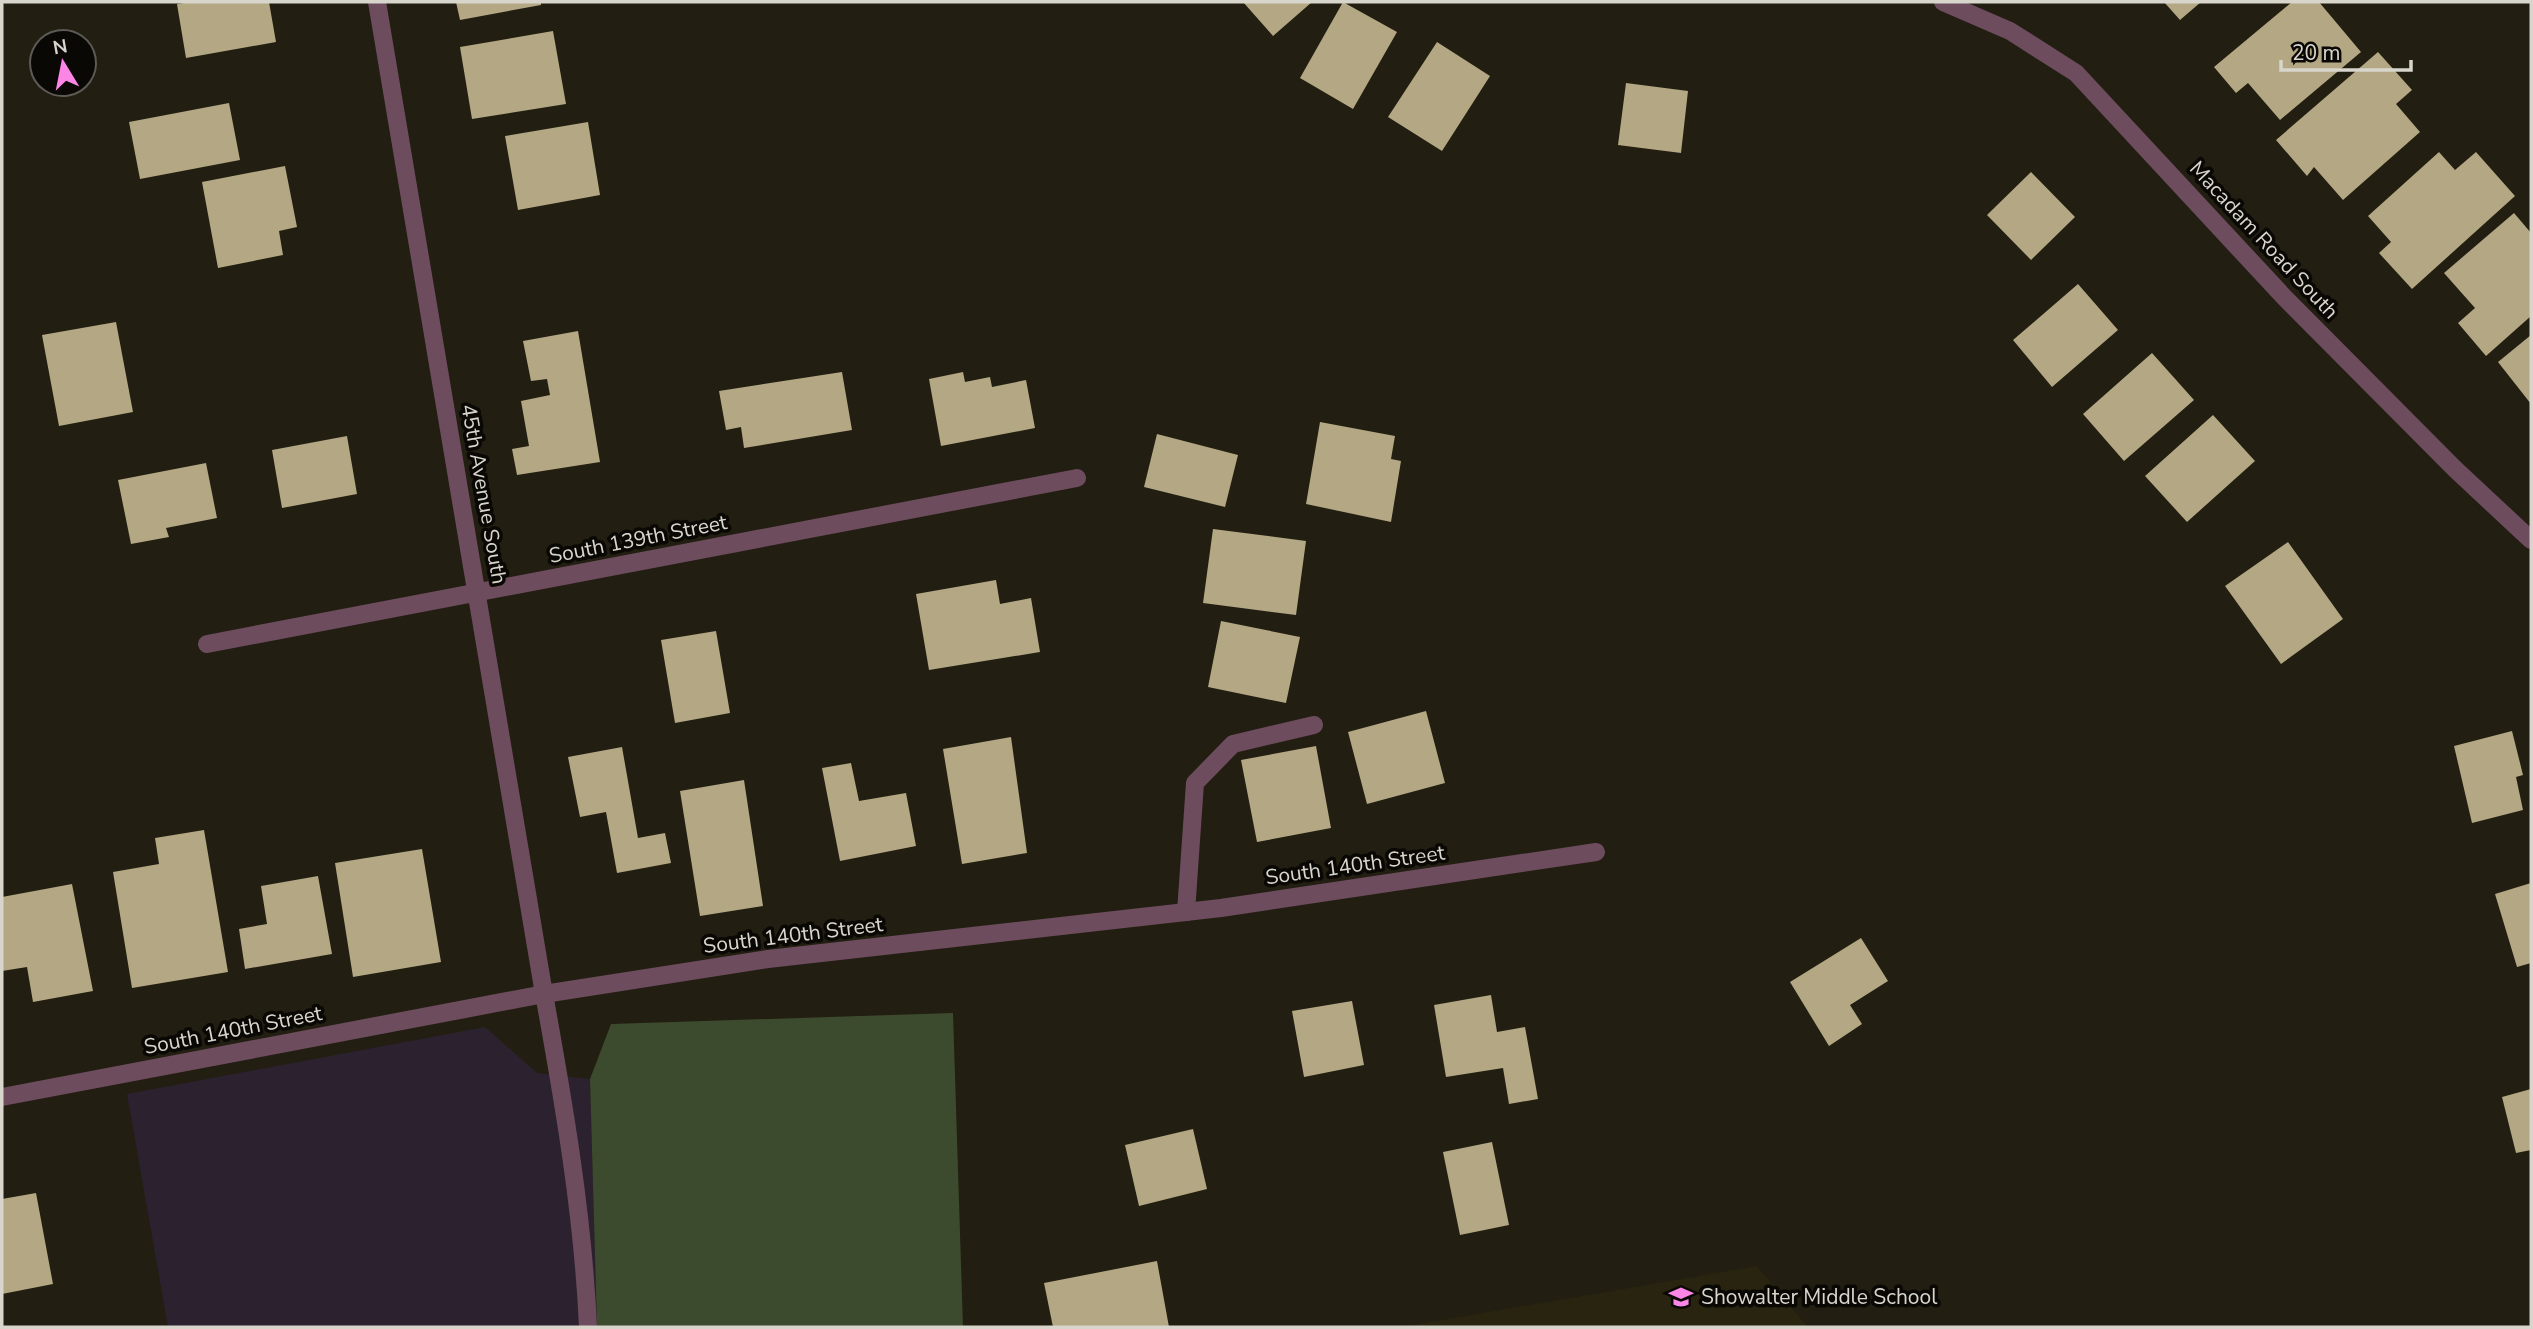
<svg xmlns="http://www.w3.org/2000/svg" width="2533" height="1329" viewBox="0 0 2533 1329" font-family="'Nunito Sans',sans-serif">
<rect width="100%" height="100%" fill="#221e11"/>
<path fill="#2c212f" d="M485 1027 537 1073 590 1079 597 1327H168L127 1094Z"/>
<path fill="#292410" d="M1757 1266 1808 1327H1401Z"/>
<path fill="#3c4a2e" d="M953 1013 963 1327H597L590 1079 611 1024Z"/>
<path fill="#b3a883" d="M191 2H269L276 42 186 58 177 4Z
M456 2H541V5L460 20Z
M1243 2H1312L1273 36Z
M1343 2 1397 32 1353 109 1300 78Z
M2164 2H2201L2180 20Z
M2292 2H2319L2361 52 2280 120 2248 83 2236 93 2214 67Z
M553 31 566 104 472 119 460 47Z
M1437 42 1490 76 1442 151 1388 117Z
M2378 52 2412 90 2396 104 2420 132 2343 200 2314 167 2307 176 2276 140Z
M1626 83 1688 91 1681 153 1618 145Z
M229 103 240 160 140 179 129 122Z
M588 122 600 195 518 210 505 136Z
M2439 152 2455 170 2476 152 2515 196 2412 289 2379 253 2391 242 2368 216Z
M285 166 297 227 279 231 283 255 218 268 202 182Z
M2031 172 2075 217 2031 260 1987 215Z
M2514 213 2531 233V316L2486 356 2458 323 2475 308 2444 273Z
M2078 284 2118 330 2052 387 2013 340Z
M116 322 133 412 59 426 42 335Z
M578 331 600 462 517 475 512 449 529 446 521 401 550 395 547 379 531 381 523 341Z
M2531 335V404L2498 362Z
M2152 353 2194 400 2124 461 2083 414Z
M842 372 852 430 744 448 741 427 726 430 719 391Z
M963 372 965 382 990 377 992 387 1026 380 1035 428 941 446 929 379Z
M2213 415 2255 461 2187 522 2145 476Z
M1320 422 1395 436 1391 459 1401 461 1391 522 1306 504Z
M1157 434 1238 455 1225 507 1144 487Z
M347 436 357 494 282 508 272 450Z
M206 463 217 518 166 528 169 537 131 544 118 480Z
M1213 529 1306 541 1296 615 1203 603Z
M2288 542 2343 619 2281 664 2225 586Z
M996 580 1000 604 1031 598 1040 652 929 670 916 594Z
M1221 621 1300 637 1286 703 1208 687Z
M716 631 730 713 675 723 661 640Z
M1426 711 1445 783 1367 804 1348 732Z
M2512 731 2523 775 2516 777 2523 810 2472 823 2454 746Z
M1011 737 1027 853 962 864 943 749Z
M1316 746 1331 828 1257 842 1241 760Z
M622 747 638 838 665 833 671 863 617 873 606 812 580 817 568 757Z
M851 763 859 801 906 793 916 846 840 861 822 768Z
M744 780 763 906 700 916 680 791Z
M204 830 228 972 132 988 113 872 159 864 155 838Z
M422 849 441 962 353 977 335 863Z
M318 876 332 954 245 969 239 929 267 924 261 886Z
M2531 883V963L2517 967 2495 894Z
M72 884 93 991 33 1002 27 967 2 971V897Z
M1861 938 1888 981 1850 1005 1862 1024 1829 1046 1790 982Z
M1491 995 1497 1032 1525 1027 1538 1099 1509 1104 1503 1068 1446 1077 1434 1005Z
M1352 1001 1364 1065 1304 1077 1292 1011Z
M2531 1089V1150L2516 1153 2502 1097Z
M1193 1129 1207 1189 1139 1206 1125 1145Z
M1492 1142 1509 1225 1460 1235 1443 1152Z
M36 1193 53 1284 2 1294V1199Z
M1157 1261 1169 1327H1053L1044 1283Z"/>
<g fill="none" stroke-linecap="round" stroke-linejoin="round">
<path stroke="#6d4c5e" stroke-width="18" d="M1186 912 1195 783 1233 744 1314 725
M544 994C564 1104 583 1215 588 1327"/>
<path stroke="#6d4c5e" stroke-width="18" d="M377 2 544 994
M207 644 1077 478
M2 1097 544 994 768 959 1221 908 1596 852"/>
<path stroke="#6d4c5e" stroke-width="18" d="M1943 2 2010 31 2076 73 2284 297 2455 469 2531 540"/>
</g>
<defs>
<g id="school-bare" transform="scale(1.89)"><path d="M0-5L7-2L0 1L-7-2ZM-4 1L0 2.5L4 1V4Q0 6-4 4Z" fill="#fb86e5" stroke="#0a0804" stroke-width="2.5" paint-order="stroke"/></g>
</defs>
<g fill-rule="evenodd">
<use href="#school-bare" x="1681" y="1297"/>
</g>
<g text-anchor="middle" stroke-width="7" stroke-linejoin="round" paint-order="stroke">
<g font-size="21" fill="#d8d5cd" stroke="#0a0804">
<text transform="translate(2264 240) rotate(47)" y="7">Macadam Road South</text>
<text transform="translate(484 494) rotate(80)" y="7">45th Avenue South</text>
<text transform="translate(638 539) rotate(-11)" y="7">South 139th Street</text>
<text transform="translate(1355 865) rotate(-8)" y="7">South 140th Street</text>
<text transform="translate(793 935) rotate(-7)" y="7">South 140th Street</text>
<text transform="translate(233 1030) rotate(-11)" y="7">South 140th Street</text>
</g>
<g font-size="21" fill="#d8d5cd" stroke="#0a0804" text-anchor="start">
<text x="1701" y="1304">Showalter Middle School</text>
</g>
</g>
<rect width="2533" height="1329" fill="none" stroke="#d8d5cd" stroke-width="7"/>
<g transform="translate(63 63) rotate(350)"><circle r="33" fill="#0a0804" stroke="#5c5a54" stroke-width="2"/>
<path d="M0-5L12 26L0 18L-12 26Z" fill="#fb86e5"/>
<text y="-10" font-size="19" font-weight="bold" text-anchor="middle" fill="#d8d5cd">N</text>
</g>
<path d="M2281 60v10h130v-10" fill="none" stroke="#d8d5cd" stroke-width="3.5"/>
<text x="2292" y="60" font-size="21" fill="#d8d5cd" stroke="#0a0804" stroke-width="5" paint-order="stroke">20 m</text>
</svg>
